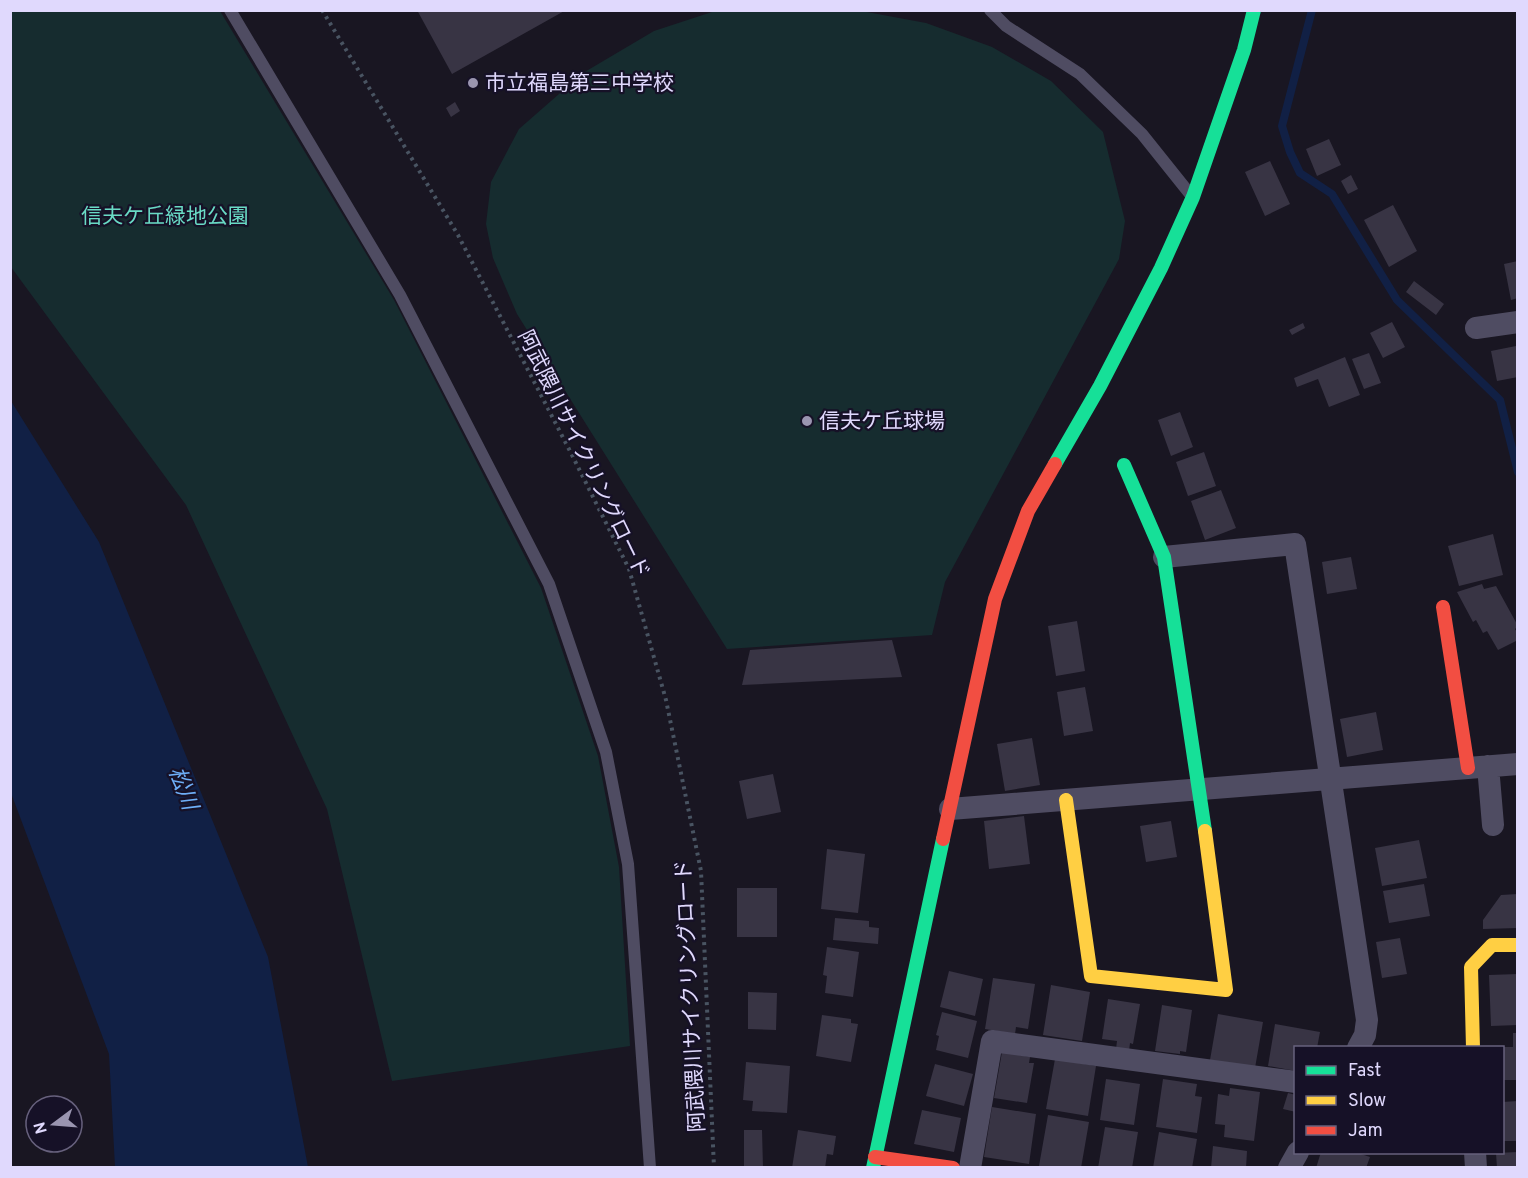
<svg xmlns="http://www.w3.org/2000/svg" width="1528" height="1178" viewBox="0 0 1528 1178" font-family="Overpass,'Noto Sans JP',sans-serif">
<rect width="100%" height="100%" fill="#191622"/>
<path fill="#162c2f" d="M856 10 926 23 992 47 1051 81 1103 132 1125 221 1119 259 945 582 932 635 727 649 517 314 493 258 486 224 491 182 519 129 583 73 654 31 715 11Z
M10 11H220L394 300 541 588 598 756 619 867 630 1046 392 1081 327 809 186 505 11 267Z"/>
<path fill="#112045" d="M11 401 99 542 268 957 308 1167H115L109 1054 11 793Z"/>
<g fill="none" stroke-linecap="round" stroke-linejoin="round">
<path stroke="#112045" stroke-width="8" d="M1312 10 1282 126 1290 152 1300 173 1332 194 1397 300 1500 400 1518 472"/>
</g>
<path fill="#383444" d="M417 10H566L452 74Z
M455 102 460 111 451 117 446 108Z
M1329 139 1341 165 1317 176 1306 149Z
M1270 161 1290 204 1265 216 1245 172Z
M1351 175 1358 189 1348 194 1341 181Z
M1393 205 1417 251 1389 267 1364 220Z
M1518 261V298L1511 300 1504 264Z
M1414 281 1444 304 1436 315 1406 292Z
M1392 322 1405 347 1383 358 1370 333Z
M1303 323 1305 328 1292 335 1289 330Z
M1516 346 1518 357V377L1497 381 1491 351Z
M1369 353 1381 383 1364 389 1352 359Z
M1345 357 1360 395 1329 407 1318 379 1297 387 1294 378Z
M1180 412 1193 447 1171 456 1158 420Z
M1204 452 1216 486 1188 496 1176 462Z
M1221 490 1236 528 1205 540 1191 501Z
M1493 534 1503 575 1459 586 1448 546Z
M1351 557 1357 589 1327 594 1322 562Z
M1482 584 1484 589 1496 586 1518 626 1515 629 1518 634V640L1498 650 1487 631 1483 633 1476 620 1473 622 1457 592Z
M1077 621 1085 671 1056 676 1048 626Z
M892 640 902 677 742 685 750 650Z
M1085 687 1093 731 1064 736 1057 692Z
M1376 712 1383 750 1347 757 1340 719Z
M1032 738 1040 785 1005 791 997 744Z
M773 774 781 812 747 819 739 781Z
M1024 816 1030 864 989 869 984 821Z
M1171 821 1177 857 1146 862 1140 826Z
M1419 840 1427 878 1382 886 1375 848Z
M827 849 865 854 858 913 821 909Z
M1424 884 1430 916 1389 923 1383 891Z
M737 888H777V937H737Z
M1518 894V928L1483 929V920L1501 895Z
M835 918 869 921V927L879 928 878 944 833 940Z
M1400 938 1407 974 1382 978 1376 942Z
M827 947 859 952 853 997 825 993 827 976 823 975Z
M949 971 983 979 975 1016 940 1007Z
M1518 974V1025L1491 1026 1489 975Z
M993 978 1035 984 1028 1029 1016 1027 1015 1034 985 1029Z
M1051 985 1090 992 1082 1041 1043 1035Z
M748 992 777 993 776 1030 748 1029Z
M1108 999 1140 1004 1133 1044 1130 1043 1129 1051 1116 1049 1117 1041 1102 1039Z
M1162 1005 1192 1010 1186 1052 1180 1051V1054L1155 1051Z
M942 1012 977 1021 968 1058 936 1050 939 1036 936 1035Z
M1218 1014 1263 1022 1255 1068 1210 1060Z
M822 1015 851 1019V1023L858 1024 851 1062 816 1056Z
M1275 1024 1320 1032 1317 1048H1296V1071L1268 1066Z
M1513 1033H1518V1080H1502V1047H1513Z
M1002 1052 1030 1057 1029 1063H1034L1027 1103 994 1098Z
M1055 1059 1096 1066 1088 1116 1046 1109Z
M746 1062 790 1066 787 1113 752 1111 753 1101 743 1100Z
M935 1064 973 1074 964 1106 926 1096Z
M1106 1079 1140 1084 1134 1125 1100 1120Z
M1163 1079 1197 1084 1195 1096 1202 1097 1197 1133 1156 1127Z
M1230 1088 1260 1092 1254 1141 1224 1137 1225 1125 1215 1124 1218 1094 1229 1096Z
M1288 1093 1296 1095V1112L1283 1109Z
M1518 1101V1141H1502V1102Z
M992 1107 1036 1114 1029 1164 984 1157Z
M922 1110 961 1118 954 1152 914 1144Z
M1048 1115 1089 1122 1081 1168H1047L1039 1166Z
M1105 1127 1138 1132 1132 1168H1098Z
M744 1130H762L763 1168H744Z
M798 1130 836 1136 833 1155 827 1154 825 1168H792Z
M1159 1132 1197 1139 1192 1168H1153Z
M1213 1146 1247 1151 1246 1168H1211Z
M1321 1152H1355L1370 1157 1366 1168H1316Z
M1518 1152V1168H1497L1496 1153Z"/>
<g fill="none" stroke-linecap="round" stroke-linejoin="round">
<path stroke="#495462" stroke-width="4" stroke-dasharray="3 4.5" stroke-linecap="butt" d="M322 10 458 235 571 453 629 569 666 700 701 871 714 1168"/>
<path stroke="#4f4c62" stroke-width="12" d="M230 10 400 295 549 584 606 752 628 864 650 1168
M990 10 1006 26 1080 74 1142 134 1190 194"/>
<path stroke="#4f4c62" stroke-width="22" d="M1476 328 1518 322
M1164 557 1295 544 1367 1020 1365 1035 1358 1048
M1488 766 1493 825
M950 809 1518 764
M1475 1152 1476 1168
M970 1168 992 1041 1296 1082
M1289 1168 1298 1152"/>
<path stroke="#16e098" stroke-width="14" d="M1055 464 1100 386 1161 268 1193 197 1244 50 1254 10
M1124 465 1164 557 1205 831
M873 1168 943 839"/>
<path stroke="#ffcf43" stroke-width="14" d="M1066 800 1091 976 1226 990 1205 831
M1473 1048 1471 967 1492 945H1518"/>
<path stroke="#f24e42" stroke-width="14" d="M1443 607 1468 768
M943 839 995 599 1028 511 1055 464
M875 1157 953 1168"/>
</g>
<g fill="#9a95b0" stroke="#161127" stroke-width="2">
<circle cx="473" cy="83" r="6"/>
<circle cx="807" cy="421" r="6"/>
</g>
<g text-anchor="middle" stroke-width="4.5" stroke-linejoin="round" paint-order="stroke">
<g font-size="21" fill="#e0d9fd" stroke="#161127" text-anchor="start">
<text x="485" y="90">市立福島第三中学校</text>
<text x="819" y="428">信夫ケ丘球場</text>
</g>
<g font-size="21" fill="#69dac5" stroke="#161127">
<text x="165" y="223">信夫ケ丘緑地公園</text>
</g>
<g font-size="21" fill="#e0d9fd" stroke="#161127">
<text transform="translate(584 454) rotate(64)" y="7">阿武隈川サイクリングロード</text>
<text transform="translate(690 996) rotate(-93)" y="7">阿武隈川サイクリングロード</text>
</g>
<g font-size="22" font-style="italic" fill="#6eaef7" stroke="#161127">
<text transform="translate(184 788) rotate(69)" y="8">松川</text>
</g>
</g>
<rect width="1528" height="1178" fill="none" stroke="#e0d9fd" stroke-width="24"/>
<rect x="1294" y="1046" width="210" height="108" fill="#161127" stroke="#67617d" stroke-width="1.5"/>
<rect x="1306" y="1066" width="30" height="9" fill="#16e098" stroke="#67617d" stroke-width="1.5"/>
<text x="1348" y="1076" font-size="18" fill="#e0d9fd">Fast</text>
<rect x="1306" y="1096" width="30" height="9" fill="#ffcf43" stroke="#67617d" stroke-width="1.5"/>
<text x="1348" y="1106" font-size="18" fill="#e0d9fd">Slow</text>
<rect x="1306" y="1126" width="30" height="9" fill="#f24e42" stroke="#67617d" stroke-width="1.5"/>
<text x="1348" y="1136" font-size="18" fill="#e0d9fd">Jam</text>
<g transform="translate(54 1124) rotate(254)"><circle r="28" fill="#161127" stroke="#67617d" stroke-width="1.5"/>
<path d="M0-4.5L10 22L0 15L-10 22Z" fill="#9a95b0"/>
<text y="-9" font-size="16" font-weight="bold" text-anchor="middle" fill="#e0d9fd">N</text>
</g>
</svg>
